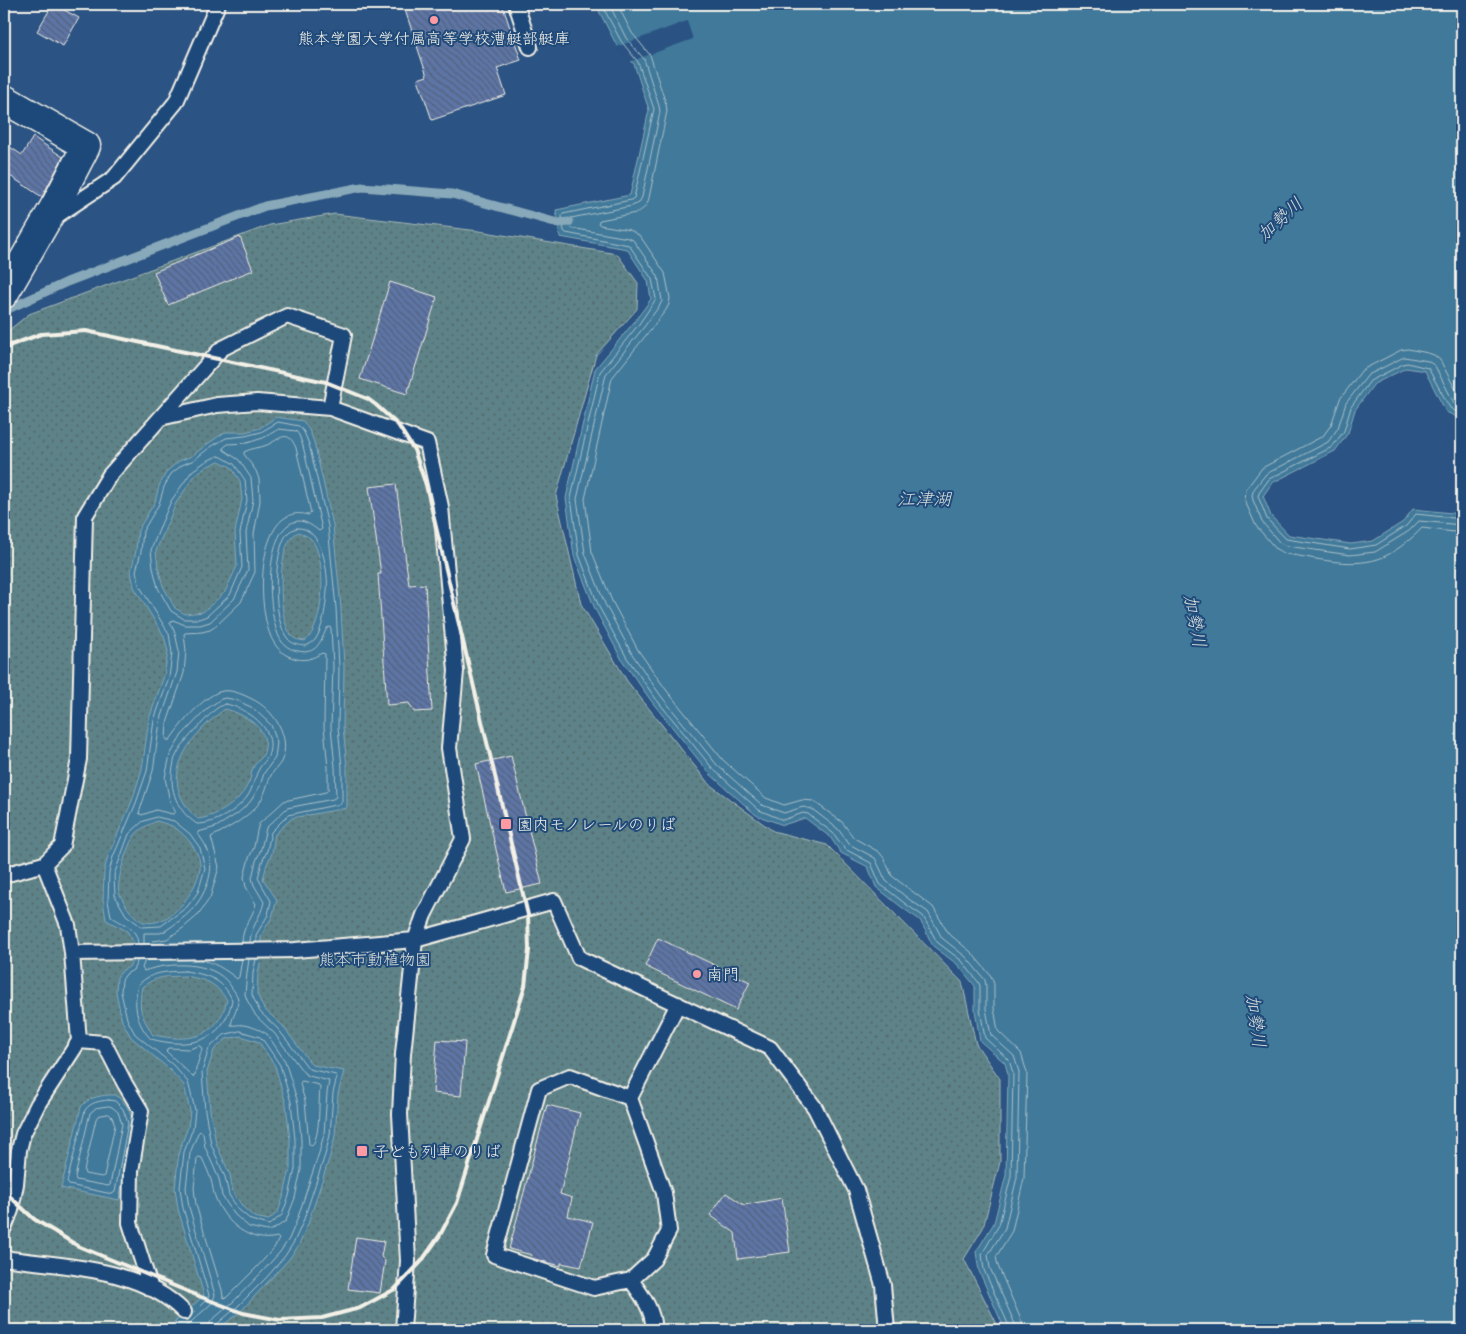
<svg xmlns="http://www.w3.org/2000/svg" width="1466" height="1334" viewBox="0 0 1466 1334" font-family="Mali,'Klee One',sans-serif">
<defs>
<pattern id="garden-dots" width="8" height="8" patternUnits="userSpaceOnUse" patternTransform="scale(1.25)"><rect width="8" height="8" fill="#5d8287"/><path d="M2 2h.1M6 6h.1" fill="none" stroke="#54686a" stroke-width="1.8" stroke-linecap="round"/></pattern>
<pattern id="building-back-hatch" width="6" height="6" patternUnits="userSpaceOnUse" patternTransform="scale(1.25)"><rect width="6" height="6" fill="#5d75a6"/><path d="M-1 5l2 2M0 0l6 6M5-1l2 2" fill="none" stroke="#54617b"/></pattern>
</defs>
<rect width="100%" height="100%" fill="#2b5383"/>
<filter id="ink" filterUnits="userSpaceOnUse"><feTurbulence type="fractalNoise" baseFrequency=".02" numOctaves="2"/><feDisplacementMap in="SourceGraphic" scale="10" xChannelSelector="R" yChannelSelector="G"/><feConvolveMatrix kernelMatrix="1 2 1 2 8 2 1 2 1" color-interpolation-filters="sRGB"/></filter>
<g filter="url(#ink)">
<path fill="url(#garden-dots)" stroke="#a8bab8" d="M335 214 479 231 617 254 638 283 637 309 596 355 556 496 581 604 627 681 709 784 773 831 827 845 962 982 976 1044 1000 1079V1162L983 1228 964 1259 1000 1330H4V334L29 314 270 225Z"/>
<path fill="#40799a" stroke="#88a9b9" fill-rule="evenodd" d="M597 4H1462V416L1457 417 1446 412 1425 371 1406 368 1374 384 1355 410 1348 433 1335 451 1272 483 1263 496 1271 516 1289 535 1351 544 1373 541 1403 522 1413 509 1462 514V1330H1005L979 1271 976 1252 994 1223 1006 1175 1008 1074 1005 1063 980 1041 975 1010V986L958 965 933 946 920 920 904 909 876 887 868 867 841 853 830 837 805 818 783 825 756 815 709 773 652 702 622 660 595 609 574 556 566 498 595 369 635 321 651 299 648 281 627 249 560 237 556 210 630 195 649 110 634 64 616 44 600 13Z
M276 417 303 421 309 430 314 442 333 525 341 608 344 667 343 726 347 767V808L292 818 275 834 272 853 267 864 263 879 277 900 272 917 261 936V959L258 974 257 994 264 1009 282 1025 312 1065 344 1071 338 1094 335 1136 330 1156 308 1224 299 1245 289 1259 241 1311 217 1330H162L180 1318 204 1295 178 1209 175 1188 179 1151 188 1127 190 1111 184 1085 169 1069 131 1037 122 1021 116 992 117 977 123 970 129 967 133 960V941L127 931 106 920 103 901 104 871 108 856 132 801 142 769 149 719 164 676 168 652 164 636 134 587 131 571 136 551 138 530 155 502 159 486 167 471 179 461 192 456 206 445 225 432H245L260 428ZM219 461 231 467 240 481 242 499 235 532 237 566 225 592 203 612 185 614 175 608 163 586 158 567 156 551 176 503 196 474 208 466ZM299 532C302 534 307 536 310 538 328 555 325 627 305 641 300 640 294 640 291 635 278 619 277 550 293 536 294 534 297 533 299 532ZM225 709C243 713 272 730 264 752 263 758 256 762 253 768 251 772 251 778 249 782 240 802 219 816 198 819 154 781 188 736 225 709ZM157 821C162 823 168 824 172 826 185 833 202 853 200 869 196 892 170 928 144 922 138 920 130 912 127 907 125 903 121 898 119 893 116 882 127 844 135 835 141 828 148 825 157 821ZM185 976C206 980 214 981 227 1000 217 1040 188 1042 153 1035 141 1015 138 1010 142 987 158 975 166 977 185 976ZM241 1036 259 1042 275 1066 286 1104 290 1140V1169L284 1195 278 1212 269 1220 254 1217 243 1207 233 1192 230 1175 216 1143 210 1110 207 1072 214 1050 226 1039Z
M109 1095H116L127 1106 134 1123 119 1200 61 1188 81 1107C88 1098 97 1096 109 1095Z"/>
<path fill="#2b5383" d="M687 21 693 39 629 62 616 47Z"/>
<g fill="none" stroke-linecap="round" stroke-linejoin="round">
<path stroke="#acc1c9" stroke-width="1" d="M603 4 605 11 621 41 638 62 654 109 634 198 631 200 563 214 562 216 564 231 566 233 629 245 652 279 656 299 639 324 600 372 571 498 579 555 599 607 627 658 656 699 713 769 759 810 783 820 803 813 808 814 833 833 845 849 871 863 880 884 907 905 923 916 937 942 962 961 979 983 980 986V1009L985 1038 1009 1060 1013 1073 1011 1176 999 1225 982 1254 984 1270 1009 1326 1010 1330
M609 4 626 38 644 59 659 106 660 112 642 197 639 203 632 206 571 218 569 220V226L571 228 628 238 633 240 658 276 662 301 660 305 644 327 606 374 577 499 585 553 605 604 632 654 661 696 717 765 762 805 784 813 803 807 812 809 838 829 849 844 875 858 886 881 910 900 928 912 942 938 966 957 985 980 986 986V1009L991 1035 1014 1056 1019 1072 1017 1177 1005 1228 988 1255 990 1268 1015 1324 1016 1330
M617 4 632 33 650 55 666 104 667 111 649 198C647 206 643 210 636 213L600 220 598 223 600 225 630 230 640 236 665 273 670 298 669 304 666 310 612 378 585 499 592 552 612 601 638 650 667 691 723 760 766 798 784 805 802 800 813 801 842 822 854 838 879 852 884 858 892 876 933 907 948 933 971 952 991 976 994 984V1008L998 1031 1021 1053 1027 1073 1024 1178 1012 1231 996 1257 998 1266 1022 1322 1023 1330
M1462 398 1459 396 1440 360 1434 355 1428 353 1408 349 1401 350 1362 370 1340 399 1331 425 1323 436 1262 468 1246 489 1245 501 1256 526 1276 549 1286 554C1316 558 1349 568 1378 559 1392 555 1413 538 1422 528L1462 533
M1462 405H1458L1454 403 1435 366 1428 361 1404 357 1368 375 1346 403 1338 428 1328 442 1266 474 1254 489 1252 495 1253 500 1262 522 1280 543 1287 546 1350 555 1375 552 1409 531 1419 521 1462 525
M1462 411 1457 412 1450 408 1428 368 1407 363 1403 364 1370 381 1351 407 1344 431 1332 447 1269 479 1259 493 1258 496 1267 519 1286 539 1350 549 1376 545 1406 526 1416 514 1462 519
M218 456 222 457 234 464 245 480 247 500 240 533 242 567 230 595 207 616 199 619H184L171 611 158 588 153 568 151 550 162 522 171 501 192 471 205 462Z
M297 528C322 526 329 573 327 591 326 605 323 629 315 640 312 643 308 645 305 646 298 645 292 644 288 639 272 621 273 552 287 534 289 531 294 529 297 528Z
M226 704C248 709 276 728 269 753 268 760 262 763 259 769 254 778 253 789 247 797 236 811 215 824 197 824 177 811 169 790 173 767 174 763 174 759 176 756 182 743 193 733 202 723 209 716 216 706 226 704Z
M157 817 174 821 190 834 200 848 205 868 198 892 187 907 161 926 142 927 126 915 115 896 114 875 129 834 142 822Z
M138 944C137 926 122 925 111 916L108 901 109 872 113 857 136 803 147 771 154 720 169 678 172 653 169 634 139 585 136 571 141 552 143 531 159 504 164 487 171 474 182 465 194 460 209 448 226 438 245 436 261 432 278 422 299 426 304 432 309 444 328 526 336 608 339 667 338 727 342 767V801L340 804 288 815 271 832 267 851 262 862 258 878 271 901 268 915 256 935V942
M144 944V933H160L165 931C186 917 200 906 208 882 214 862 210 850 198 834V832L216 827 237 814 250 802 260 786 264 773 275 758 277 742 271 725 253 708 236 700 226 698 221 699 208 708 182 735 170 755 165 778 170 802 175 811V813L172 814 156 810 142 815 139 813 153 771 160 722 177 672 179 651 175 633 170 622 173 620 185 625H200L210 622 234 599 248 570 246 533 253 500 251 478 239 460 224 450 223 448 228 444 247 443 263 438 279 429 296 431 299 435 303 446 322 529 319 531C314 527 306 521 299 521 262 523 266 620 282 642 286 647 292 650 298 651 317 655 320 642 327 628L329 627 331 628 333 667 331 727 335 767 336 797 333 799 287 808 266 828 261 849 256 861 252 878 254 885 264 902C261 917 250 928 250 942
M151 944 153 941 167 939 183 928 197 916 210 898 219 867 211 837C227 829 242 821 255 808 264 799 266 788 270 777 273 771 278 767 281 762 293 737 273 709 252 699 242 694 229 688 219 692 203 697 179 726 170 740H167L166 738 167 723 184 673 186 651 184 634 185 633 202 632 210 630 216 626 241 602 255 572 254 534 260 501 259 479 256 471 244 454V452C251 448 260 448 267 445 280 439 288 428 296 448L311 513 308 515C254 499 254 621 277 647 282 654 289 657 297 659 307 661 313 658 322 653L325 654 324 727 328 768V790L326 792 284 801 259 824 257 831 254 847 249 858 244 877 246 887 256 904C252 919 242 926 242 943
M198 959C213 962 225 969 237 979L239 977 242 959
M138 960 133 970 126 974 122 980 121 992 127 1019 135 1034 173 1065 188 1082 195 1110 193 1128 184 1152 180 1188 183 1208 209 1295 207 1299 192 1314
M145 960 142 968 144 971C169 962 213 960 230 985 233 990 237 994 238 999 239 1008 232 1017 231 1025 235 1026 238 1024 243 1025 251 1026 261 1030 267 1034L285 1061 298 1103 301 1140V1170L295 1198 286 1221 274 1229 267 1231 249 1227 235 1215 222 1196 219 1179 205 1147 203 1133 200 1131 198 1133 190 1153 186 1188 189 1207 215 1295 212 1303 182 1330
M185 971C205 974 224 979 232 1000 224 1043 188 1049 151 1039 136 1024 133 1004 138 985 152 971 167 972 185 971Z
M240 1031 260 1037 263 1040 280 1065 291 1102 295 1140V1169L289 1196 282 1215 269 1225 251 1220 239 1210 229 1195 225 1177 211 1144 205 1111 202 1072 209 1048 224 1035Z
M199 1046 201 1047 202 1049 196 1069 195 1075 193 1077 166 1051 168 1048 189 1049Z
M302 1081 319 1085 320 1088C318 1104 321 1134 312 1146L309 1144 305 1101 300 1084Z
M109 1100 115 1101 123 1109 128 1123 115 1192 112 1194 69 1185 67 1182 85 1110C91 1102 99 1101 109 1100Z
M109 1106 112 1107 118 1112 122 1124 110 1185 108 1186 76 1180 75 1177 90 1113 96 1108Z
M109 1114 112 1117 115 1125 104 1176 102 1177 85 1174 84 1171 96 1119 98 1116Z
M199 1157 202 1158C205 1165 209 1173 211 1180 213 1186 213 1193 216 1199 225 1223 251 1244 277 1237L279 1239 274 1248 257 1267 226 1298 223 1297 222 1290 196 1205 194 1188 197 1159Z
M208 1330 209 1325 211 1321 233 1302 262 1272 280 1252 289 1239 297 1220 319 1153 324 1134 327 1093 329 1081 309 1076 304 1073 274 1033 256 1016 247 1000 245 994 247 973 249 959
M214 1330 216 1325 237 1307 267 1277 285 1256 294 1242 303 1222 325 1155 330 1135 333 1093 337 1077 336 1075 309 1069 278 1029 260 1012 252 995 253 973 256 959"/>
<path stroke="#88a9b9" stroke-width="9" d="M4 312 6 310 67 282 265 206 362 187 452 194 558 223 569 222"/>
</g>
<path fill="url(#building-back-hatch)" stroke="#f4f1e8" d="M53 4 79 18 63 46 37 31Z
M403 4H502L521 60 497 68 506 95 432 120 418 79 427 76Z
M33 137 63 157 42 197 4 172V143L22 155Z
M240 237 253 270 168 305 154 272Z
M390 282 437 297 407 394 360 379Z
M396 484 409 585 425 584 432 711 414 712 409 703 387 705 378 574H381L369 487Z
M511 756 542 884 506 892 476 764Z
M658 938 750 982 736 1010 645 966Z
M437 1040 465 1042 461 1096 433 1093Z
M547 1105 580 1113 560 1194 572 1198 568 1216 593 1222 581 1267 561 1263V1266L531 1258 532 1255 509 1249Z
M726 1193 744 1205 782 1198 790 1252 738 1259 735 1233 710 1215Z
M356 1237 384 1241 381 1257 385 1261 380 1293 348 1289Z"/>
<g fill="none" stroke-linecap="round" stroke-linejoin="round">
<g stroke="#f4f1e8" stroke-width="18">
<path id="service" d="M516 4 530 47
M55 217 114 178 176 102 218 4
M160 418 217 405 257 402 330 408 427 443 441 507 456 671 449 748 463 839 424 915 415 940 403 1054 400 1114 408 1261 403 1330
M4 875 44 864 62 846 79 759 85 516 109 476 221 349 287 316 344 335 330 408
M72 953 295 950 415 940 554 901 579 958 770 1048 815 1108 856 1190 883 1285 887 1330
M79 1041 104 1043 125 1084 141 1111 131 1171 130 1223 151 1289
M570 1076 630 1098 664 1193 669 1231 654 1259 631 1280 594 1288 494 1255 539 1089Z
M630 1098 678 1004
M4 1228 11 1210 16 1184 19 1150 23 1134 38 1104 79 1041 72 953 68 925 44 864
M4 1258C63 1267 139 1266 184 1312
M631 1280C641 1294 655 1312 653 1330"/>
</g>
<g stroke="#f4f1e8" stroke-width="31">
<path id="minor" d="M4 99 86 146 57 202 4 294"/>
</g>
<use href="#service" stroke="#1f4a7a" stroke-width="14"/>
<use href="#minor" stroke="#1f4a7a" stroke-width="28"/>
<path stroke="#f4f1e8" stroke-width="4" d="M4 350 11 345 41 334 86 331 326 382 368 399 376 405 398 425 414 450 426 485 522 890 528 915 529 950 525 986 457 1203 440 1235 421 1262 395 1289 360 1308 322 1318 280 1320 243 1313 201 1297 78 1246 34 1219 4 1191"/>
</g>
</g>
<g fill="#ff9aa2" stroke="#1f4a7a" stroke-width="2">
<circle cx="434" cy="20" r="5"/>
<rect x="500" y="818" width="12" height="12" rx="2.5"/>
<circle cx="697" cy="974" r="5"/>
<rect x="356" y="1145" width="12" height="12" rx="2.5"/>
</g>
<g text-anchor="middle" stroke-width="4" stroke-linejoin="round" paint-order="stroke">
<g font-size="16" fill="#f4f1e8" stroke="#1f4a7a" text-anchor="start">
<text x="434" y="44" text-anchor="middle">熊本学園大学付属高等学校漕艇部艇庫</text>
<text x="517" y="830">園内モノレールのりば</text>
<text x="707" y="980">南門</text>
<text x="373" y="1157">子ども列車のりば</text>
</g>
<g font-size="16" fill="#dde0d9" stroke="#1f4a7a">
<text x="375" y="965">熊本市動植物園</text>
</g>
<g font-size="18" font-style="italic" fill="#d9dfdc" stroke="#1f4a7a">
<text transform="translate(1280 219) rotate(-43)" y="6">加勢川</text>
<text x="924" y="505">江津湖</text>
<text transform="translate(1195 621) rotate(79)" y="6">加勢川</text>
<text transform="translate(1256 1021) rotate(82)" y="6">加勢川</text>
</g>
</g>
<rect width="1466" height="1334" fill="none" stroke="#1f4a7a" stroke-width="20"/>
<rect x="10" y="10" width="1446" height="1314" fill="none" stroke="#f4f1e8" stroke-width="2" filter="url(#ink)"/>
</svg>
